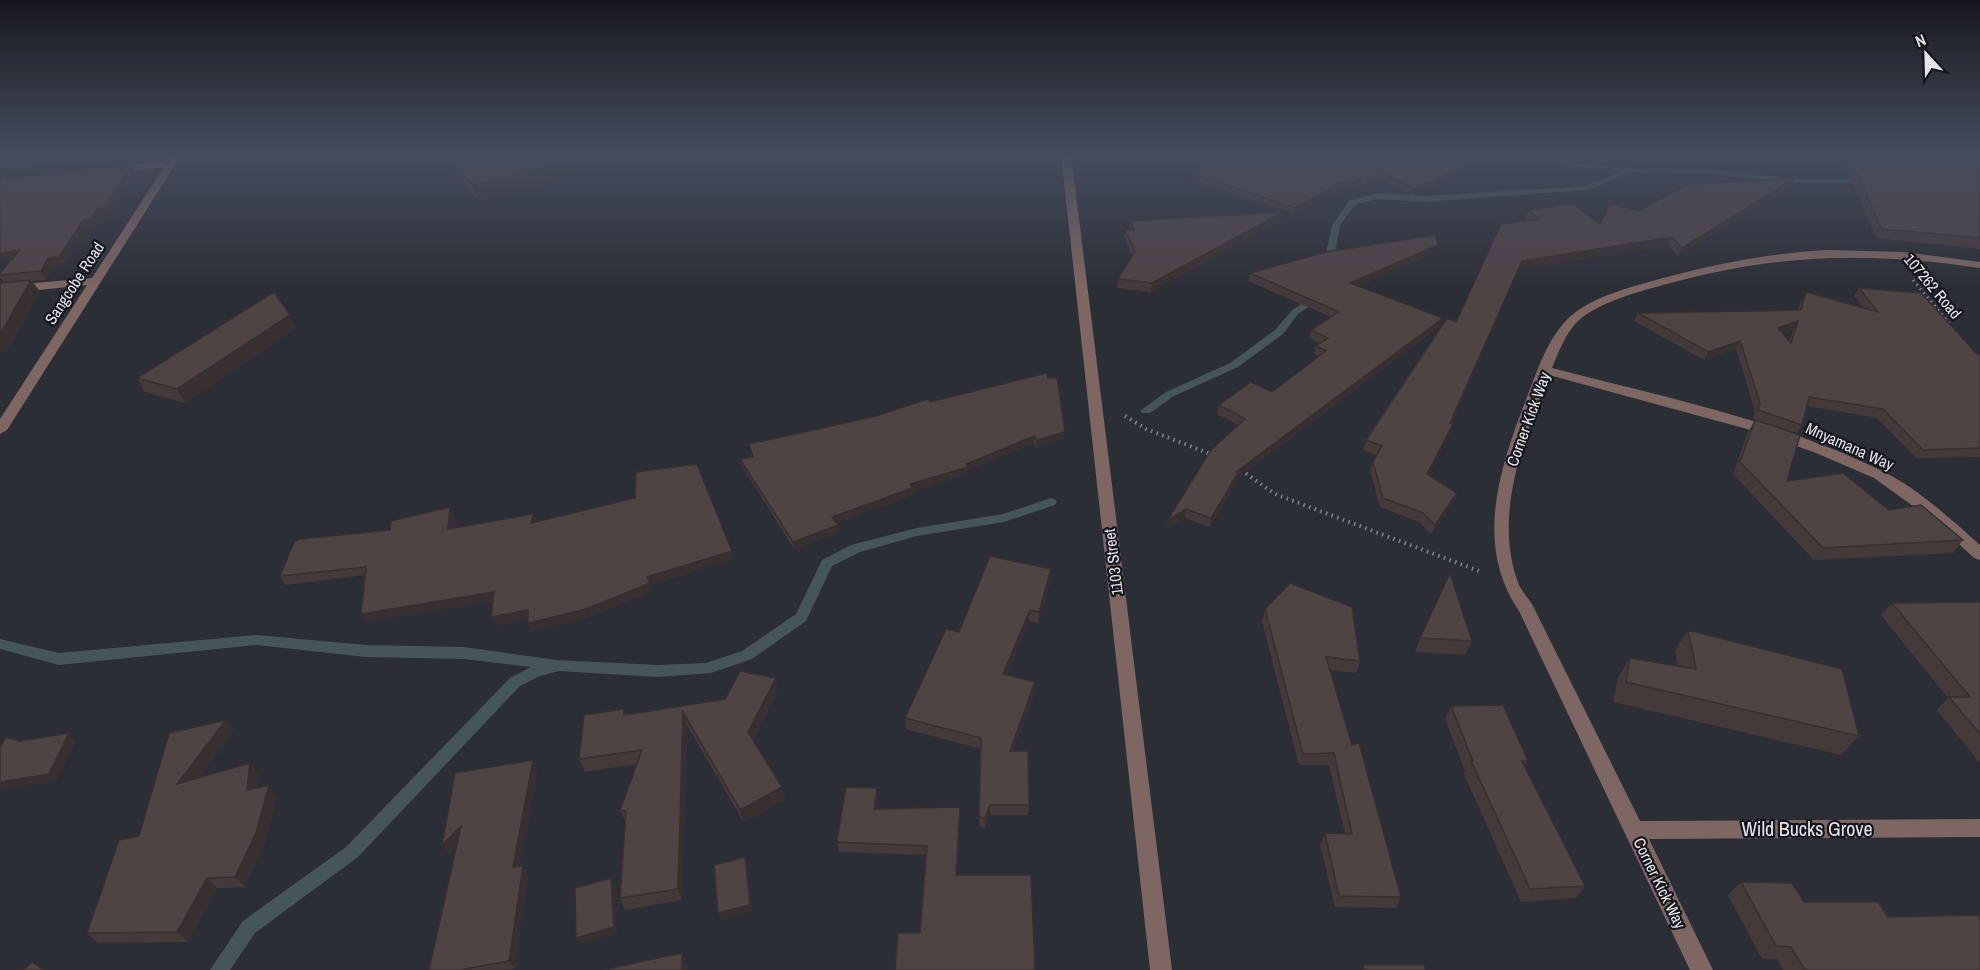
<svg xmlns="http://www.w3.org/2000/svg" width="1980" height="970" viewBox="0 0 1980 970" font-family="'Archivo Narrow',sans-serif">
<rect width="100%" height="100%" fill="#2c2e36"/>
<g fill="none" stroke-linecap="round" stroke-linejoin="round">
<path fill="#465557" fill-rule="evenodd" d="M1531 154H1545L1572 162 1634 168 1712 170 1795 179H1865L1869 181 1865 183H1795L1712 174 1635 172 1587 190 1425 202 1379 199 1356 204 1340 225 1333 267 1328 270 1323 267 1332 225 1350 200 1379 193 1425 196 1586 186 1623 171 1572 166Z
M1318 294 1323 297 1321 299 1298 314 1283 334 1238 367 1174 396 1150 413H1142L1140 411 1166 392 1230 363 1275 330 1292 310Z
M1051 498 1055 499 1057 502 1055 505 1004 522 917 536 860 552 832 566 806 621 752 659 711 673 658 677 559 671 540 676 520 686 358 857 255 933 230 970H210L243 921 346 847 510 678 531 667 464 659 366 657 257 645 59 665 0 649V639L59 653 257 635 366 645 464 647 557 660 658 665 706 663 742 651 796 614 822 560 851 545 917 528 1003 514Z"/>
<path stroke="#83848b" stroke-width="3" stroke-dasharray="1.5 4" stroke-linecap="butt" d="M1913 280 1949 323"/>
<path stroke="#83848b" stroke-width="4" stroke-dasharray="1.5 4.5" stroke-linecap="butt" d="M1125 416 1146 429 1213 455
M1241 470 1275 494 1479 571"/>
<path fill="#7e6663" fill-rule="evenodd" d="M172 154H182L7 430 0 434V419L87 285 0 294V286L92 278 164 167 113 173 108 170 113 167 168 160Z
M1061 154H1071L1172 970H1150Z
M1827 250 1904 252 1980 262V268C1866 251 1774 254 1663 285 1635 293 1602 301 1579 320 1566 332 1559 351 1552 368 1663 397 1779 420 1882 471 1916 487 1952 520 1980 545V560L1974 558 1934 521 1874 478 1816 453 1758 432 1549 375C1524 439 1492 516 1519 585 1523 593 1530 600 1534 608L1640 821 1980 819V837L1649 839 1713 970H1690L1519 611C1471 541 1503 459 1530 389 1541 361 1553 326 1580 309 1601 295 1628 288 1652 281 1710 265 1767 253 1827 250Z"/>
</g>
<path fill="#443a3a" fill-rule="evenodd" d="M439 154H599L602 168 479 202Z
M1839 154H1980V249L1876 238Z
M1470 169 1413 195 1380 179 1365 186 1359 184 1352 188 1346 186 1294 214 1190 180 1191 173Z
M136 172 108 216 103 217 96 227 88 228 65 265 54 267 46 280 32 281 40 292 7 351 0 353V283L4 282 0 277V273L11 260 0 262V179Z
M1791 186 1678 256 1668 245 1519 269 1451 424 1450 434 1428 475 1457 493 1454 502 1431 534 1419 522 1380 507 1370 471 1373 462 1377 455 1363 450 1366 440 1456 322 1527 220 1524 219 1528 210 1600 224 1639 211Z
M1130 221H1282L1151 292 1117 288 1118 279 1132 256 1125 239V230H1129Z
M1435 253 1359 286 1440 326 1237 478V482L1210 527 1185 518 1166 529 1167 521 1239 425 1217 414 1219 405 1272 392 1319 356 1314 354 1316 346 1320 343 1309 338 1311 330 1331 317 1248 281 1250 273Z
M1859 288 1980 357V457L1916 458 1877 418 1807 406 1802 425 1797 433 1753 419 1755 411 1736 349 1704 360 1634 321 1638 313 1798 310 1802 300 1806 292 1863 308 1854 296ZM1793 330 1789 341 1782 333Z
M296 328 185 403 145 392 137 378Z
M876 416 1064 439 1036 447 1034 443 968 470V474L913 491V495L836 523 838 525 839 532 794 549 742 466 740 459 752 457 749 444Z
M1755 420 1787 481 1889 510 1963 540 1953 553 1814 560 1733 474 1748 432Z
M533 514 537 522 732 551 734 559 650 585 652 591 589 617 532 631 528 619 495 626 493 601 366 622 365 575 285 585 280 576 390 530 454 515 453 529Z
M1051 579 1038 623 1029 621 1007 675 1035 692 1013 751 1029 805 1028 815H990L985 828 979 827 981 749 906 729 905 718 959 632Z
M1980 602V762H1979L1937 710 1948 698 1881 615 1892 603Z
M1265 609 1360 661 1356 673 1330 670 1352 745 1401 897 1396 908 1335 907 1320 845 1325 833 1345 834 1329 765H1299L1262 621Z
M1688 630 1859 736 1841 755 1613 702 1618 678 1630 658 1678 666 1675 650Z
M1420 638 1472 641 1465 655 1415 652Z
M778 691 753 740 782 787 785 799 744 823 687 725 682 900 625 910 620 898 626 823 620 810 637 764 585 772 579 759 626 714Z
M1451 706 1528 761 1525 766 1585 886 1576 898 1521 902 1464 774 1465 771 1445 719Z
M235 730 199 778 250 763 259 774 257 788 277 796 265 843 245 887 217 888 188 942 98 943 87 933 139 836Z
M533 760 537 770 520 866H523L528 875 515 969 429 970 457 845 448 854 442 845Z
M877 788 878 798 877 809 960 807 957 875 920 933 926 855 839 852 837 842Z
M1741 882 1804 902 1888 917 1980 970H1783L1777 959H1762L1728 895Z"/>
<path fill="#373030" d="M127 154H148L144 160 0 177V169Z
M242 154H321L225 169 219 158Z
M586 154H599L602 168 479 202 473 185Z
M1472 163 1470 169 1413 195 1415 189Z
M132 165 136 172 108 216 103 217 96 227 88 228 65 265 54 267 46 280 41 271 48 258Z
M1381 173 1380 179 1365 186 1367 180Z
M1361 178 1359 184 1352 188 1353 182Z
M1795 178 1791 186 1678 256 1682 248Z
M1347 179 1346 186 1294 214 1295 208Z
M1283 212 1282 221 1151 292 1152 283Z
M1672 237 1668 245 1519 269 1447 433 1522 261Z
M1438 245 1435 253 1348 291 1350 283Z
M20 250 26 258 0 262V253Z
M31 280 40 292 7 351 0 353V334Z
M290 315 296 328 185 403 177 389Z
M1443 318 1440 326 1237 478V482L1210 527 1211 518 1236 472Z
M1798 321 1793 330 1773 337 1778 328Z
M1740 341 1736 349 1704 360 1708 352Z
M1453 424 1450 434 1424 484 1427 474Z
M1065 432 1064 439 1036 447 1037 440Z
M1034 436V443L968 470V474L913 491V495L833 524 832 517 910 484 966 464Z
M1457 493 1454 502 1431 534 1435 525Z
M450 507 454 515 452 537 448 529Z
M1186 509 1185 518 1166 529 1167 521Z
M533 514 537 522 531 523Z
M838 525 839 532 794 549 793 542Z
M732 551 734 559 650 585 652 591 589 617 532 631 528 623 647 577Z
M1051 569V579L1038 623 1039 612Z
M494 592 498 600 366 622 361 614Z
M528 610 531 619 495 626 491 617Z
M1030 610 1029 621 1003 684V674Z
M776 678 778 691 751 745 748 732Z
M1035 682V692L1009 761 1010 751Z
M683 712 687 725 682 900 678 889Z
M226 720 235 730 187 795 177 784Z
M69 733 76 741 56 781 0 790V782Z
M533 760 537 770 519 876 513 867Z
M250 763 259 774 256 800 247 790Z
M269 785 277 796 265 843 245 887 235 877Z
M782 787 785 799 744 823 740 810Z
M877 788 878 798 876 818 874 809Z
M990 805V815L985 828V818Z
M960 807V817L956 884V875Z
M461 826 467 836 448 854 442 845Z
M745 857 747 864 752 912 721 920 718 913Z
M523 866 528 875 515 969 509 961Z
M207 878 217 888 188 942 177 932Z
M611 878 615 885 617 934 579 944 576 938Z
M682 953 687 965V970H682Z"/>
<path fill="#4f4444" stroke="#373030" stroke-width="1.5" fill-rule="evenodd" d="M0 154H127L0 169Z
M220 154H242L219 158Z
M447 154H586L473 185Z
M1216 154H1424L1472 163 1415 189 1381 173 1367 180 1361 178 1353 182 1347 179 1295 208 1191 173Z
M1848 154H1980V238L1882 229Z
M132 165 103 208H98L91 219 83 220 59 257 48 258 41 271 0 275V273L20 250 0 253V179Z
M1795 178 1682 248 1672 237 1522 261 1450 423 1453 424 1427 474 1457 493 1435 525 1423 513 1383 498 1373 462 1382 446 1366 440 1447 318 1456 322 1501 224 1539 219 1528 210 1573 204 1600 224 1610 204 1639 211 1686 185Z
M1283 212 1152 283 1118 279 1135 251 1125 230H1134L1130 221Z
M1435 235 1438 245 1350 283 1443 318 1236 472 1238 473 1211 518 1186 509 1167 521 1211 450 1245 419 1219 405 1251 382 1272 392 1326 351 1316 346 1328 338 1311 330 1339 312 1250 273 1326 252Z
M31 280 0 334V283Z
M1859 288 1921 293 1980 357V448L1923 450 1883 409 1809 397 1802 425 1758 410 1760 403 1740 341 1708 352 1638 313 1801 310 1806 292 1878 312ZM1798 321 1791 343 1778 328Z
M274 292 290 315 177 389 137 378Z
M1047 373 1048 378H1057L1065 432 1037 440 1034 436 966 464 968 467 910 484 912 488 832 517 838 525 793 542 740 459 753 457 749 444 876 416 928 399 930 402Z
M1755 420 1800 435 1787 481 1843 473 1889 510 1921 505 1963 540 1823 548 1740 462Z
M697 464 732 551 647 577 650 583 586 609 528 623V610L491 617 494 592 361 614 366 567 280 576 294 542 300 539 390 530 391 521 450 507 448 529 533 514 531 523 635 498 636 472Z
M990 556 1051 569 1039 612 1030 610 1003 674 1035 682 1010 751H1028L1029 805H990L985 818 979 817 981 738 905 718 946 629 959 632Z
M1450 573 1472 641 1420 638Z
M1290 583 1352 607 1360 661 1326 657 1352 745 1359 743 1401 897 1339 896 1325 833 1352 834 1334 753 1303 754 1265 609Z
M1980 602V734L1949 697H1970L1892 603Z
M1688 630 1842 669 1859 736 1626 682 1630 658 1696 669Z
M740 671 776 678 748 732 782 787 740 810 683 712 678 889 620 898 626 811 620 810 642 750 579 759 584 715 624 709V715L725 699Z
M1503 705 1528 761H1522L1585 886 1530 889 1471 761H1473L1451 706Z
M226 720 177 784 250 763 247 790 269 785 256 833 235 877 207 878 177 932 87 933 119 840 139 836 169 733Z
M69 733 49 774 0 782V747L6 737 20 741Z
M533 760 513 867 523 866 509 961 459 970H429L461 826 442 845 455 773Z
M846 787 877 788 874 809 960 807 956 875H1031L1035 970H895L898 933H920L927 846 837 842Z
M745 857 750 905 718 913 714 865Z
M611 878 614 927 576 938 575 888Z
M1741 882 1792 883 1804 902H1878L1888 917 1980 915V970H1805L1791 947 1776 946Z
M682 953V970H606V969Z
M32 962 44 970H23Z
M1363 965H1424L1426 970H1364Z"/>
<linearGradient id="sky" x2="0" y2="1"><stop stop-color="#18191e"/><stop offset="0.53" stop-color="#454c5d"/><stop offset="1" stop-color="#454c5d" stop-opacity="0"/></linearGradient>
<rect width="1980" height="290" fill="url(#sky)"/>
<g text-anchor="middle" stroke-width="4.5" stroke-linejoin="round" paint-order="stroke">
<g font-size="16" fill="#e5e6eb" stroke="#15161a">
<text transform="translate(74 283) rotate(-57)" y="6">Sangcobe Road</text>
<text transform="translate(1933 286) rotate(50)" y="6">107262 Road</text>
<text transform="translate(1528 419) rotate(-70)" y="6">Corner Kick Way</text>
<text transform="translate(1850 446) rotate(24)" y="6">Mnyamana Way</text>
<text transform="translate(1113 562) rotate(-97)" y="6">1103 Street</text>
<text transform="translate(1660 883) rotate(64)" y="6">Corner Kick Way</text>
</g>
<g font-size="20" fill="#e5e6eb" stroke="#15161a">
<text x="1807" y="836">Wild Bucks Grove</text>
</g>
</g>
<g transform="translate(1926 54) rotate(338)" stroke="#15161a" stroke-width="4.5" paint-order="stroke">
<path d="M0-4.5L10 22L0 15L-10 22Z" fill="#e5e6eb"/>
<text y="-9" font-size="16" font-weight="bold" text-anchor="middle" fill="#e5e6eb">N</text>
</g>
</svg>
